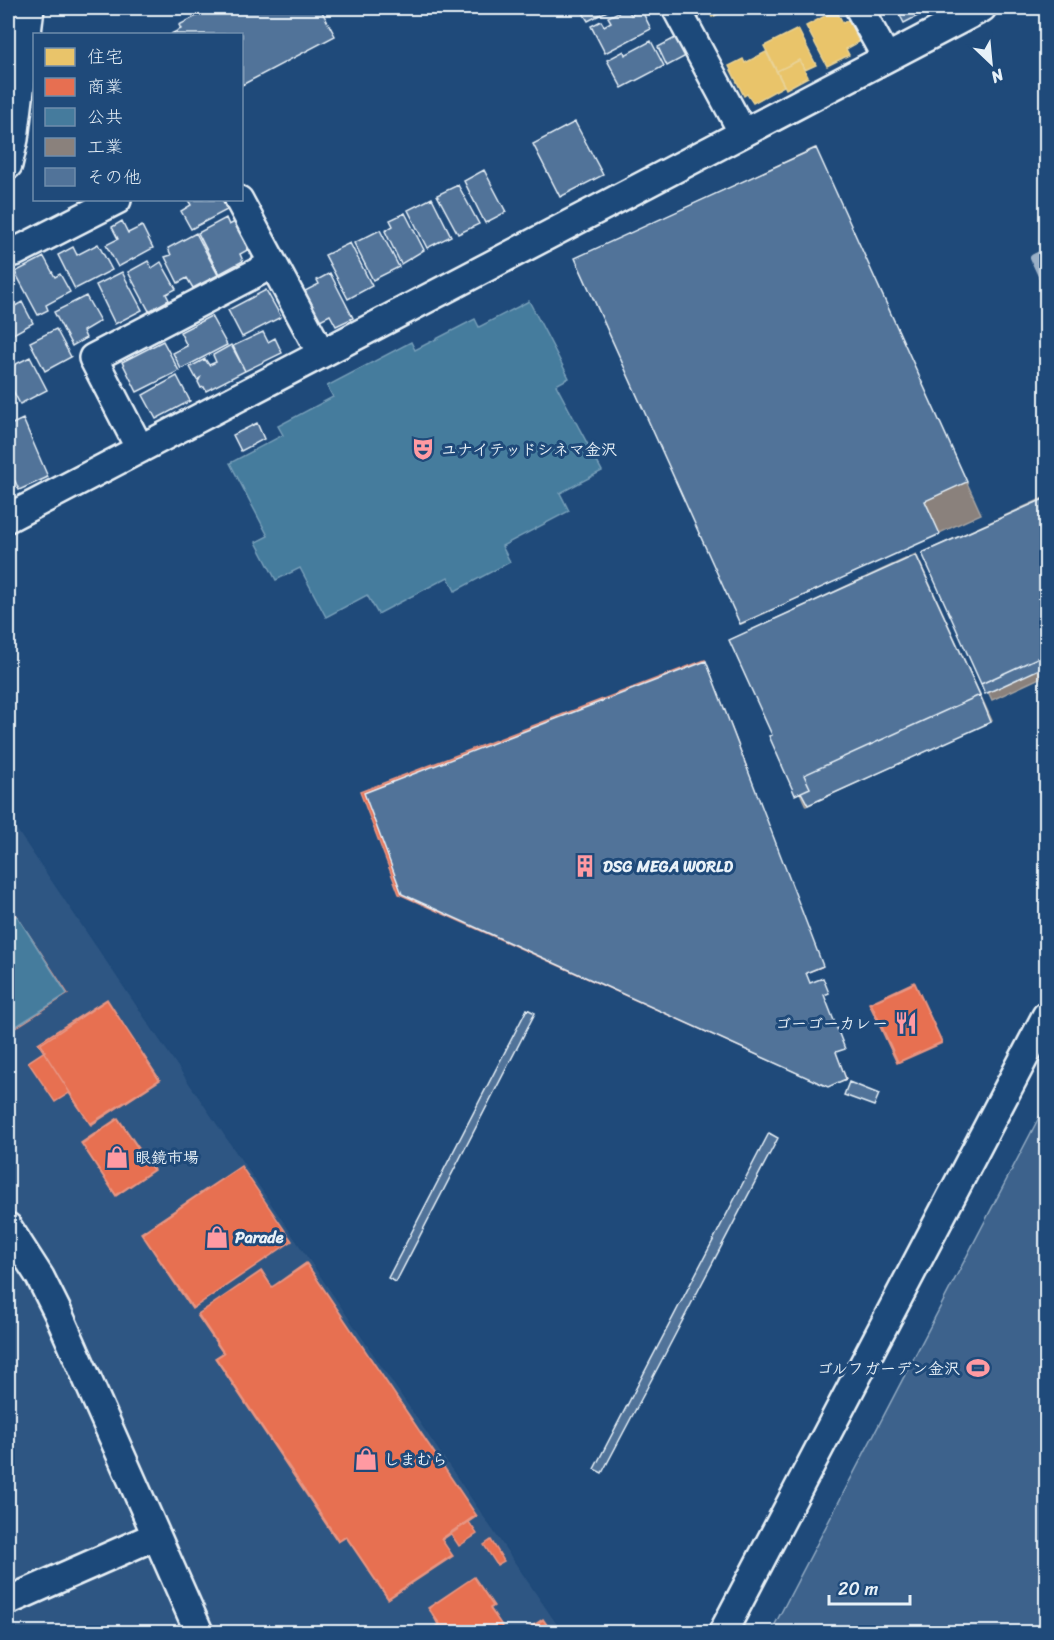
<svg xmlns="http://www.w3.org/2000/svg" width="1054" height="1640" viewBox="0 0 1054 1640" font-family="Sriracha,'Klee One',sans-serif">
<rect width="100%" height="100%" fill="#1f4a7a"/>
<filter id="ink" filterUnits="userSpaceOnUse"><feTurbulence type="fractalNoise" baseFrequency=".0167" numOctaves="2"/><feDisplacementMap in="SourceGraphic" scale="12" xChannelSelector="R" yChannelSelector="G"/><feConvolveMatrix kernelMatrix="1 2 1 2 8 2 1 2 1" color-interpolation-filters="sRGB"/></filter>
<g filter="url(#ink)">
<path fill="#2e5683" d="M8 817 562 1632H8Z"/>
<path fill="#3c628c" stroke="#92aac2" stroke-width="1.5" d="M1046 1104V1632H771Z"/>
<path fill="#e9c46a" stroke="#e9d295" stroke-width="1.5" d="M707 8H730L712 17Z
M836 10 843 23 848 20 859 42 846 49 849 55 827 66 806 26Z
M798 29 816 65 805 70 800 60 777 71 764 46Z
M766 52 784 86 753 103 747 94 744 96 729 66 743 59 745 63Z
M799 60 808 77 786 89 777 71Z"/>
<path fill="#e76f51" stroke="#e79683" stroke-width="1.5" d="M705 660 747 768 732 774 740 794 753 788 770 831 758 836V838L770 834 821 967 805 973 846 1079 827 1086 399 894 360 792Z
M16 915 68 994 15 1028 8 1016V921Z
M914 982 942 1043 897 1063 869 1003Z
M914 982 942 1043 897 1063 869 1003Z
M915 983 942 1042 898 1062 871 1003Z
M107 999 159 1080 90 1124 38 1043Z
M107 1000 160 1080 91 1125 69 1093 55 1102 28 1062 45 1051 41 1044Z
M118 1118 154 1170 116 1196 81 1143Z
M118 1119 153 1170 116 1195 82 1144Z
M241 1166 292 1241 192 1309 141 1233Z
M241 1166 292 1241 193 1308 142 1234Z
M306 1263 476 1515 441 1539 453 1556 388 1599 346 1537 338 1542 215 1358 223 1353 197 1315 261 1271 272 1287Z
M307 1264 477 1516 442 1540 452 1555 388 1598 346 1536 339 1541 216 1358 224 1353 198 1314 262 1271 272 1287Z
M469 1522 477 1534 459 1546 451 1534Z
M491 1540 504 1561 497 1565 484 1545Z
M474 1577 494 1606 490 1609 505 1630 501 1632H441L436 1626 440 1624 428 1608Z
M474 1577 493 1606 490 1608 505 1630 442 1632 429 1608Z
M474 1577 493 1606 490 1608 505 1630 442 1632 429 1608Z
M543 1619 552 1632H523Z
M543 1620 552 1632H525Z"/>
<path fill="#457b9d" stroke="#769eb8" stroke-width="1.5" d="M529 301 569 378 556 385 602 471 560 493 569 511 502 546 510 562 455 591 448 577 378 614 367 595 326 617 300 568 276 580 256 542 268 536 230 463 283 435 278 426 333 397 327 386 411 342 415 350 475 319 479 327Z
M17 916 67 994 15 1027 8 1016V922Z"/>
<path fill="#8a817c" stroke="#a6a3a1" stroke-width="1.5" d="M815 148 981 514 741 624 576 259Z
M1046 497V675L992 700 924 552Z
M916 554 992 721 806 806 730 640Z"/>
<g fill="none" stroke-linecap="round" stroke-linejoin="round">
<path stroke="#9ab0c7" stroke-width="8" d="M1046 252 1034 258 1046 284"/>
</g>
<path fill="#517399" stroke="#e8f1f8" stroke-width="1.5" d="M212 8H320L335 36 242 85V34H171L181 29 179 25Z
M580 8H613L588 21Z
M627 8 631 15 641 9 651 29 605 53 591 26 601 21 604 26 611 22 608 17Z
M896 8H933L904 23Z
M677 37 686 56 667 66 658 47Z
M651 41 664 66 622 88 607 60 624 51 625 55Z
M575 122 603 175 560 197 533 144Z
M816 148 967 482 925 501 940 534 740 624 575 258Z
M484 170 506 212 485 223 464 181Z
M458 185 479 224 458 234 437 195Z
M432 198 451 236 427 248 408 210Z
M188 200H222L227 210 191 229 181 211 191 205Z
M405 213 424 250 401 264 385 231 393 226 390 220Z
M226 218 229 225 237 221 251 248 240 254 243 261 219 274 198 233Z
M122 221 128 233 142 226 153 248 118 267 106 245 118 239 112 227Z
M380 230 399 267 373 280 354 243Z
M196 233 218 275 193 288 187 278 178 283 165 257 171 255 168 248Z
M350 243 372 286 348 299 325 255Z
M98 244 112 270 75 289 58 255 73 247 77 255Z
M44 257 55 277 60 274 70 292 46 305 48 310 38 315 15 272Z
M148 261 152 268 161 262 176 289 166 294 169 300 149 311 128 272Z
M122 272 142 310 115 324 96 285Z
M330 273 353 318 336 326 330 315 320 320 305 291 319 284 317 280Z
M266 290 281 317 242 337 228 310Z
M86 296 100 321 83 331 86 338 72 346 54 312Z
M22 302 33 323 8 337V310Z
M211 316 227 345 181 369 173 353 187 346 180 332Z
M56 329 71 357 45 371 30 342Z
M263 332 268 342 275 338 282 353 245 371 233 346Z
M163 341 179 371 137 392 122 362Z
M231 345 245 371 206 391 204 387 201 388 198 382 200 378 197 380 190 367 205 359 209 365 216 362 213 355Z
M30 357 47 390 20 404 8 381V368Z
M177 376 190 401 156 419 143 395Z
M23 419 48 477 19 490 15 481 8 484V426Z
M257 423 264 439 241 451 233 435Z
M1046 498V654L981 684 922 553Z
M916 555 980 695 804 775 810 788 795 795 769 736 772 735 729 640Z
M1046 654V666L985 694 981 684Z
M706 661 823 966 806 973 810 983 823 978 829 993 824 995 845 1049 836 1052 846 1079 828 1087 402 894 364 793Z
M980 695 991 722 808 805 801 792 810 788 804 775Z
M527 1009 535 1013 396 1282 388 1278Z
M849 1082 879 1094 874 1106 844 1095Z
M769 1133 778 1138 665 1354 602 1473 594 1469Z"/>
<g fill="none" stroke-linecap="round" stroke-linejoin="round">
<g stroke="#e8f1f8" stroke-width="32">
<path id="minor" d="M676 8 743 133
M859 8 886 57
M8 165 14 139 30 8
M239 200 321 353
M8 251 15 252 117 200
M140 449 93 358 273 264
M8 518 982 8
M8 1227 40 1277 58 1313 199 1632
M8 1601 155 1536
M723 1632 1046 1016"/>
</g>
<use href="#minor" stroke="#1f4a7a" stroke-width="27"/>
</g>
</g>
<defs>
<g id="theatre-bare" transform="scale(1.8)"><path d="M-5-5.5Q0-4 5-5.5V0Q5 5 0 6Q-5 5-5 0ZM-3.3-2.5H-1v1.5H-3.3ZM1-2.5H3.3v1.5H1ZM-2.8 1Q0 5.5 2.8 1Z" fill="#ff9aa2" stroke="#1f4a7a" stroke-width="2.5" paint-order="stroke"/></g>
<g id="building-bare" transform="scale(1.8)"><path d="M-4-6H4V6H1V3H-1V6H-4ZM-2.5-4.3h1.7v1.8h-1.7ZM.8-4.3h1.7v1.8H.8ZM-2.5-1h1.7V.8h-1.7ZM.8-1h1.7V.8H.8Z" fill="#ff9aa2" stroke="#1f4a7a" stroke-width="2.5" paint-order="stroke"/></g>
<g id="restaurant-bare" transform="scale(1.8)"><path d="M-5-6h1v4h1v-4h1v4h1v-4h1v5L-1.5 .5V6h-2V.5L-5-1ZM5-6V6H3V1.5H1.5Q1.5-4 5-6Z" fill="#ff9aa2" stroke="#1f4a7a" stroke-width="2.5" paint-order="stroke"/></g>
<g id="shop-bare" transform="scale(1.8)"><path d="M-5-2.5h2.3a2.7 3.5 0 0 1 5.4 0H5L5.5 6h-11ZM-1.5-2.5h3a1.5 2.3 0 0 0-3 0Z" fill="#ff9aa2" stroke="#1f4a7a" stroke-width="2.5" paint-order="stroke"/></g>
<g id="stadium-bare" transform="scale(1.8)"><path d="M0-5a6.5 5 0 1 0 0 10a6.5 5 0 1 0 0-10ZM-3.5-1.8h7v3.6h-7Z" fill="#ff9aa2" stroke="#1f4a7a" stroke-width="2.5" paint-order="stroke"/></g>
</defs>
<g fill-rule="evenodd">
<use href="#theatre-bare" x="423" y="449"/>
<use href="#building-bare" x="585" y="866"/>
<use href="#restaurant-bare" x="906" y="1023"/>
<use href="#shop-bare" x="117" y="1157"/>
<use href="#shop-bare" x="217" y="1237"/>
<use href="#stadium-bare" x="978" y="1368"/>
<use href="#shop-bare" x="366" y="1459"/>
</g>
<g text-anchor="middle" stroke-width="6" stroke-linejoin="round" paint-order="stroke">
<g font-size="16" font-weight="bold" fill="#e8f1f8" stroke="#1f4a7a" text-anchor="start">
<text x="441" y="455">ユナイテッドシネマ金沢</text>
<text x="603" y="872">DSG MEGA WORLD</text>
<text x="888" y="1029" text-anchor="end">ゴーゴーカレー</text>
<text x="135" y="1163">眼鏡市場</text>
<text x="235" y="1243">Parade</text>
<text x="960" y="1374" text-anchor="end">ゴルフガーデン金沢</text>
<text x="384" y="1465">しまむら</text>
</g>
</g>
<rect width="1054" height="1640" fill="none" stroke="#1f4a7a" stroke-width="30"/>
<rect x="15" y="15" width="1024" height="1610" fill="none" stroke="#e8f1f8" stroke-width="2" filter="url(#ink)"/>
<rect x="33" y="33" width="210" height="168" fill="#1f4a7a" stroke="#6f8dac" stroke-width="1.5"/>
<rect x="45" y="48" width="30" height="18" fill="#e9c46a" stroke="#6f8dac" stroke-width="1.5"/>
<text x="87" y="63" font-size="18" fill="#e8f1f8">住宅</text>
<rect x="45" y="78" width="30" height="18" fill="#e76f51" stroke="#6f8dac" stroke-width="1.5"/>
<text x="87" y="93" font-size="18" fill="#e8f1f8">商業</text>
<rect x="45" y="108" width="30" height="18" fill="#457b9d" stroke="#6f8dac" stroke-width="1.5"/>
<text x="87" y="123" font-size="18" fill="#e8f1f8">公共</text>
<rect x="45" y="138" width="30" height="18" fill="#8a817c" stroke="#6f8dac" stroke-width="1.5"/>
<text x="87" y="153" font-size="18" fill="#e8f1f8">工業</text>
<rect x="45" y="168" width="30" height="18" fill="#517399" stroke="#6f8dac" stroke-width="1.5"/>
<text x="87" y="183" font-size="18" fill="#e8f1f8">その他</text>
<g transform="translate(991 63) rotate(154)" stroke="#1f4a7a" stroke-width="4.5" paint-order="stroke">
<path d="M0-4.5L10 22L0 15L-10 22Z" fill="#e8f1f8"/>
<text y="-9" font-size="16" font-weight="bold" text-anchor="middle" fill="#e8f1f8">N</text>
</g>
<path d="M829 1595v9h81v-9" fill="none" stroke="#e8f1f8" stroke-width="3"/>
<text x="838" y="1595" font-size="18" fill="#e8f1f8" stroke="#1f4a7a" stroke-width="4.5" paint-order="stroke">20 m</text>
</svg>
